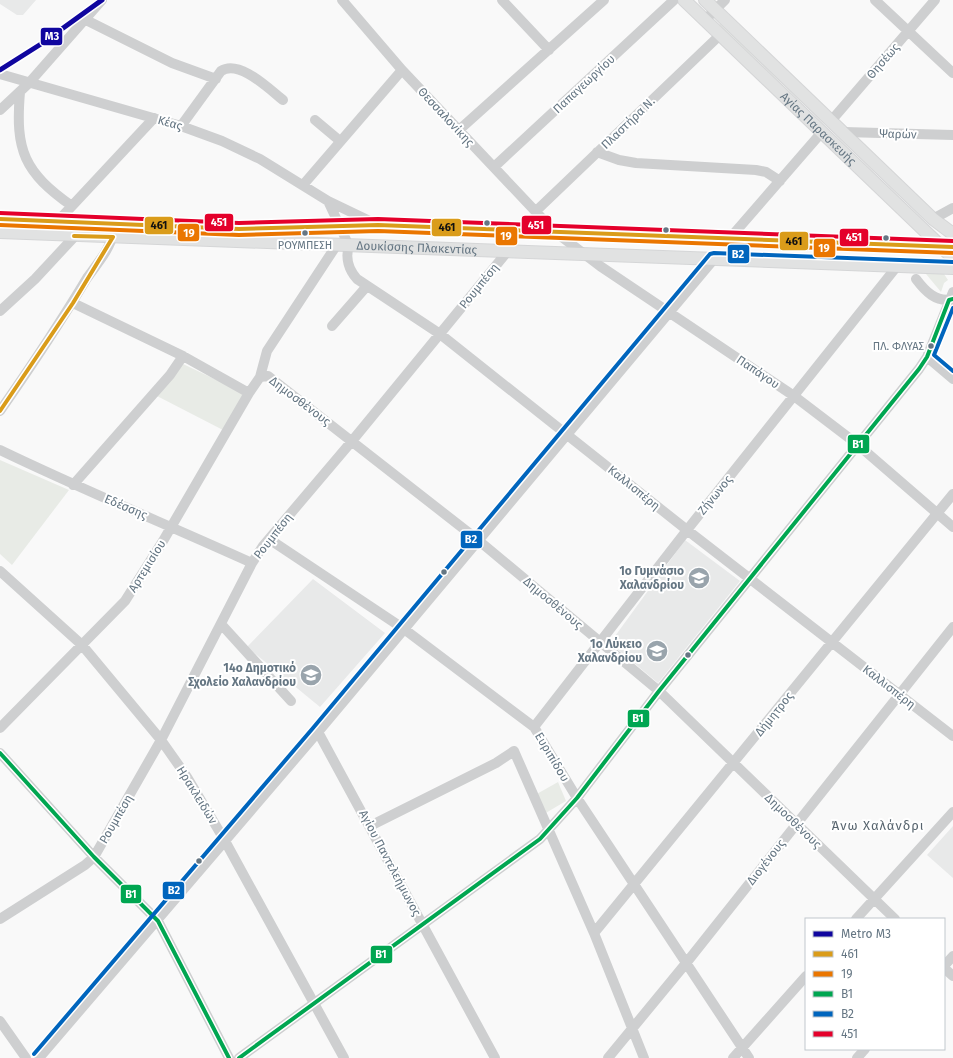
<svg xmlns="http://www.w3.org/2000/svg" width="953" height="1058" viewBox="0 0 953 1058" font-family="'Fira Sans',sans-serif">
<rect width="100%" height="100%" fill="#f9f9f9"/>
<path fill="#e8e9e9" d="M0 0H36L23 15H17L0 4Z
M685 540 740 581 658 683 610 643Z
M313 579 385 633 320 707 247 647Z
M953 826V878L927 855Z"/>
<path fill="#e8ebe6" d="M722 22 847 142 828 127 719 25Z
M926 272 944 274 948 280 944 283 941 292 926 274Z
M183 364 244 393 223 430 157 396Z
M0 460 69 490 12 565 0 554Z
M558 782 566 801 544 814 535 795Z"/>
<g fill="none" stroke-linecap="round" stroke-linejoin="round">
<g stroke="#d5d6d7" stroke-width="14">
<g id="major">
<path id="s1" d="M684 0 953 258"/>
<path d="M705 0 933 219 953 234"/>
<path d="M0 219 239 229 378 225 953 247"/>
<path id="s2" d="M0 232 953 268"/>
</g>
</g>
<path stroke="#cecfd0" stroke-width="10" d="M342 0 402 70 554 231 600 266 794 396 857 444 953 527
M502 0 549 50
M875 0 953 73
M86 20 172 63 216 79
M705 20 725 0
M0 74 181 126 222 141 260 159 328 201 378 225
M20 92C15 151 24 172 72 206
M0 110 29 83 102 0
M315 120 340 141
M831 121 935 0
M181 126 221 71C239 59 269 89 283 100
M459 130 604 0
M844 132 953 135
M597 152 619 160 636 163 756 170 766 172 780 181
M494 167 674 0
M303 185 402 70
M328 201 349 246C345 258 349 270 357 279L440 334 687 530 953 736
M536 211 720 35
M933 219 953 208
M57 222 154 118
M730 238 822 132
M916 279C925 291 936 303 953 299
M73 303 183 356 249 393
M0 311 35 279 75 236
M332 326 367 286
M927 357 953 379
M260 377 267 351 336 246
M0 411C30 368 60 323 87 278 97 264 111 248 114 231
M0 450C83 490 168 525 252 563
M73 485 170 375 183 356
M269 539 404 629 534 727 577 798 749 1058
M0 571 82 645 161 740 187 777 225 841 344 1058
M221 624 291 701
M534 727 687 530 898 265
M0 728 125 601 163 541 249 393 260 377 268 376 478 540 659 691 895 919
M318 732 495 1058
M0 753 94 857 158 921 229 1058
M370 826 496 763 514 751 594 933 644 1058
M0 919 85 865 94 857 161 740 252 563 263 546 352 441 507 252
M856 919 953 812
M594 933 953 494
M944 966 953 956
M944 968 953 976
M0 1021 26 1058
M39 1058 318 732 714 259
M239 1058 540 839 577 798 659 691 919 369 927 357 953 292
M608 1058 687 962 953 627
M733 1058 806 976
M857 1058 865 1049"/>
<use href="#major" stroke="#e1e2e2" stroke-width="12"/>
<g stroke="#fff" stroke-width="7">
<path id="bus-1" d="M0 219 239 229 378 225 953 247
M0 411 73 303 113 237 74 236"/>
</g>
<g stroke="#fff" stroke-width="7">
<path id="bus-2" d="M0 225 239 235 378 231 953 253"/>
</g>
<g stroke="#fff" stroke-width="7">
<path id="bus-3" d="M0 753 94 857 158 921 229 1058
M239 1058 540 839 577 798 659 691 919 369 927 357 949 300 953 299"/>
</g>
<g stroke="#fff" stroke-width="7">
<path id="bus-4" d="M953 308 934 355 953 371
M34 1054 313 728 710 254 714 253 953 262"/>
</g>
<g stroke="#fff" stroke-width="7">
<path id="bus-5" d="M0 213 239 223 378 219 953 241"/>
</g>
<use href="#bus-1" stroke="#da9c1a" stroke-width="4"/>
<use href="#bus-2" stroke="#ea7600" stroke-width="4"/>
<use href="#bus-3" stroke="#00a651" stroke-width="4"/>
<use href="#bus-4" stroke="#0065bd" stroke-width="4"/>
<use href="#bus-5" stroke="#e4002b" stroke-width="4"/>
<g stroke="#fff" stroke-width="8">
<path id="metro-1" d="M0 70 41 44 102 0"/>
</g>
<use href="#metro-1" stroke="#10069f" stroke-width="5"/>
</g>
<defs>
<g id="school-disc" transform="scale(1.15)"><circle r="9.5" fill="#99a4ac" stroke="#fff"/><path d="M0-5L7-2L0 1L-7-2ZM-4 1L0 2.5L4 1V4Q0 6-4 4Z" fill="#fff"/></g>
</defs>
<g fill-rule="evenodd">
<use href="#school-disc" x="699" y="578"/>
<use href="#school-disc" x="657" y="651"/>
<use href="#school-disc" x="311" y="675"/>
</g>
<g fill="#657683" stroke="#fff" stroke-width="1.5">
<circle cx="487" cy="223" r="3.5"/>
<circle cx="666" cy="230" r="3.5"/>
<circle cx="305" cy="233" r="3.5"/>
<circle cx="886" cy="238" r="3.5"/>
<circle cx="931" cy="346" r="3.5"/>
<circle cx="444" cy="572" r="3.5"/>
<circle cx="688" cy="655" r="3.5"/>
<circle cx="199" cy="861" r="3.5"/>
</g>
<g text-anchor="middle" stroke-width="4" stroke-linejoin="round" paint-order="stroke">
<g font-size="11" fill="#657683" stroke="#fff">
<text x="305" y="249">ΡΟΥΜΠΕΣΗ</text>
<text x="924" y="350" text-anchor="end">ΠΛ. ΦΛΥΑΣ</text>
</g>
<g font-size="12" fill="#657683" stroke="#fff">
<text transform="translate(883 61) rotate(-49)" y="4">Θησέως</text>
<text transform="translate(584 84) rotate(-43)" y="4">Παπαγεωργίου</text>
<text transform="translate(446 117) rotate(47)" y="4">Θεσσαλονίκης</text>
<text transform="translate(170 123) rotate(16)" y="4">Κέας</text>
<text transform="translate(628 123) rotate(-44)" y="4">Πλαστήρα Ν.</text>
<text dy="4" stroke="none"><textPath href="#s1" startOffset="186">Αγίας Παρασκευής</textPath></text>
<text transform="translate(898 134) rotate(2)" y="4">Ψαρών</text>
<text dy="4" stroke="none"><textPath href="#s2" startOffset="417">Δουκίσσης Πλακεντίας</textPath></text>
<text transform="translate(479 286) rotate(-51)" y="4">Ρουμπέση</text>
<text transform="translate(758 372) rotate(34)" y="4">Παπάγου</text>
<text transform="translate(300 401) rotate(37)" y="4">Δημοσθένους</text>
<text transform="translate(634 488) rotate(39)" y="4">Καλλισπέρη</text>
<text transform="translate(715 495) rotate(-51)" y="4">Ζήνωνος</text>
<text transform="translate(126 507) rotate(23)" y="4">Εδέσσης</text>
<text transform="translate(273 536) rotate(-52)" y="4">Ρουμπέση</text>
<text transform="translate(147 566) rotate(-58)" y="4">Αρτεμισίου</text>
<text transform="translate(553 603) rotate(40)" y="4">Δημοσθένους</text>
<text transform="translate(889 687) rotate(38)" y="4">Καλλισπέρη</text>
<text transform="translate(774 714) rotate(-51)" y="4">Δήμητρος</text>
<text transform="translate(552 757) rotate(59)" y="4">Ευριπίδου</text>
<text transform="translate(197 795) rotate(58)" y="4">Ηρακλειδών</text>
<text transform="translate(116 819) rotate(-60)" y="4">Ρουμπέση</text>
<text transform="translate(793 821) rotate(44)" y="4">Δημοσθένους</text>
<text transform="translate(766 862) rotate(-52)" y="4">Διογένους</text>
<text transform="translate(390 863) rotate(62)" y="4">Αγίου Παντελεήμωνος</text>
</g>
<g font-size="12" font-weight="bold" fill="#657683" stroke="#fff" text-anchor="end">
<text x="684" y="575">1ο Γυμνάσιο<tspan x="684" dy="14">Χαλανδρίου</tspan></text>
<text x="642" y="648">1ο Λύκειο<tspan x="642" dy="14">Χαλανδρίου</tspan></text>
<text x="296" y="672">14ο Δημοτικό<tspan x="296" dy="14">Σχολείο Χαλανδρίου</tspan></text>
</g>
<g font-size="13" letter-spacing="1" fill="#57646e" stroke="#fff">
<text x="878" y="830">Άνω Χαλάνδρι</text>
</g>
</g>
<g stroke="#fff" stroke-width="1.5">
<rect x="40" y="27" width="23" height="19" rx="4" fill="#10069f"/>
<rect x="204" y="213" width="30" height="19" rx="4" fill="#e4002b"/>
<rect x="521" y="215" width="31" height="20" rx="4" fill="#e4002b"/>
<rect x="144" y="216" width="30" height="19" rx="4" fill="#da9c1a"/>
<rect x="431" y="218" width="31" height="19" rx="4" fill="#da9c1a"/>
<rect x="177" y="223" width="23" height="19" rx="4" fill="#ea7600"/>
<rect x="495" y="226" width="23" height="20" rx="4" fill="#ea7600"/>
<rect x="839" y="228" width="30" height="19" rx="4" fill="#e4002b"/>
<rect x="779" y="231" width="30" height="20" rx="4" fill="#da9c1a"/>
<rect x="813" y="238" width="23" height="20" rx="4" fill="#ea7600"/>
<rect x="727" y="244" width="23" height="20" rx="4" fill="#0065bd"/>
<rect x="847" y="434" width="23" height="20" rx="4" fill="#00a651"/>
<rect x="460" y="530" width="23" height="19" rx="4" fill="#0065bd"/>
<rect x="627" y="709" width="23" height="19" rx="4" fill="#00a651"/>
<rect x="162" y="881" width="23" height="19" rx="4" fill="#0065bd"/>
<rect x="120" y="884" width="22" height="20" rx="4" fill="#00a651"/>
<rect x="370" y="945" width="23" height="19" rx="4" fill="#00a651"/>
</g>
<g font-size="11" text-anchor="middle" font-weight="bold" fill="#fff">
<text x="52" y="40">Μ3</text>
<text x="219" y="226">451</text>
<text x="536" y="229">451</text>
<text x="189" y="237">19</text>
<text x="506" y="240">19</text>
<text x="854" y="241">451</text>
<text x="824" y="252">19</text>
<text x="738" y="258">Β2</text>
<text x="858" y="448">Β1</text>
<text x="471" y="543">Β2</text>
<text x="638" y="722">Β1</text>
<text x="174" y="894">Β2</text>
<text x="131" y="898">Β1</text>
<text x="381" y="958">Β1</text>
</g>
<g font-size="11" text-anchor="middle" font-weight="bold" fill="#111">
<text x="159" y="229">461</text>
<text x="447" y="231">461</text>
<text x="794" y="245">461</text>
</g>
<rect x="805" y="918" width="140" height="132" fill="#ffffff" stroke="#c1c8cd"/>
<rect x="813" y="931" width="20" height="6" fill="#10069f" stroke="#c1c8cd"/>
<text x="841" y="938" font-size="12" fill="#657683">Metro Μ3</text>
<rect x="813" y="951" width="20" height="6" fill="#da9c1a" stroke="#c1c8cd"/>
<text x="841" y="958" font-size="12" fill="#657683">461</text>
<rect x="813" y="971" width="20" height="6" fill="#ea7600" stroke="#c1c8cd"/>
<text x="841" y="978" font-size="12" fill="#657683">19</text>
<rect x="813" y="991" width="20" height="6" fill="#00a651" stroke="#c1c8cd"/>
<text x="841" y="998" font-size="12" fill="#657683">Β1</text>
<rect x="813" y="1011" width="20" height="6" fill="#0065bd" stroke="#c1c8cd"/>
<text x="841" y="1018" font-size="12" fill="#657683">Β2</text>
<rect x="813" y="1031" width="20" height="6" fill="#e4002b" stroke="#c1c8cd"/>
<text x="841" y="1038" font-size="12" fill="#657683">451</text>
</svg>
